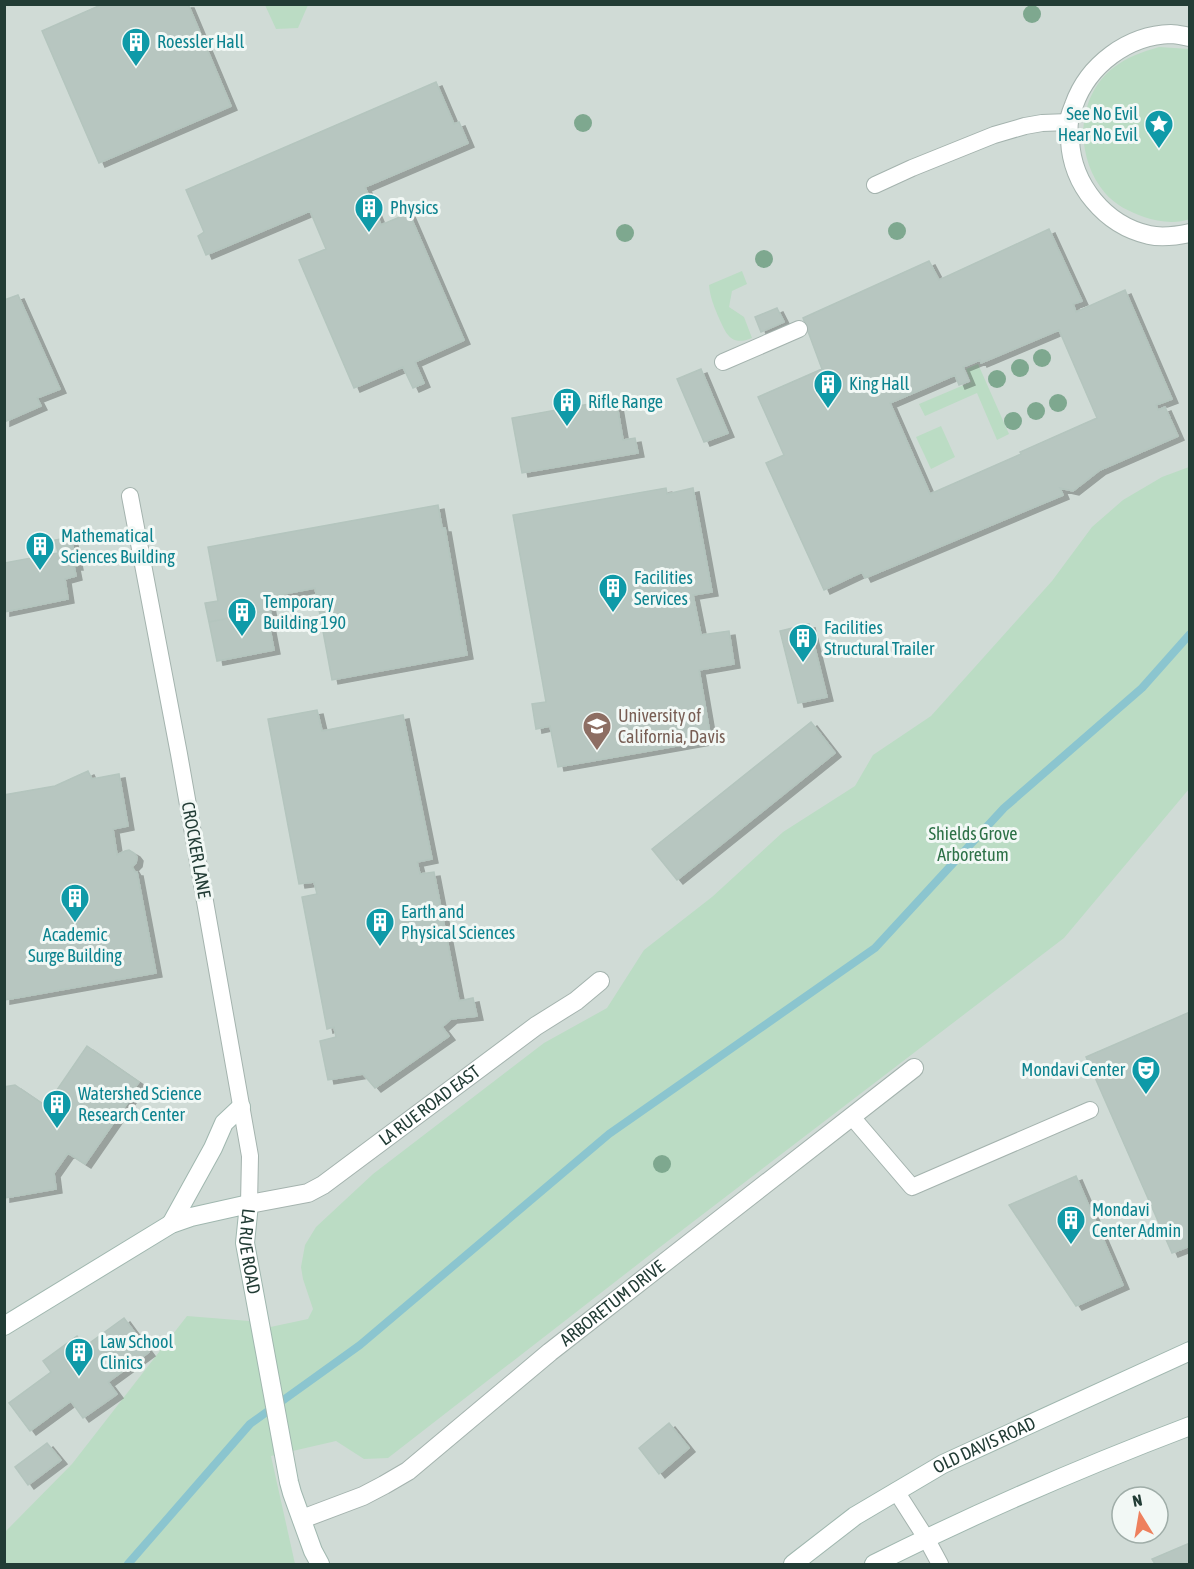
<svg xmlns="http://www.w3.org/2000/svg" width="1194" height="1569" viewBox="0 0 1194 1569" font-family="'Asap Condensed',sans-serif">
<defs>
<filter id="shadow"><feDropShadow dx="6" dy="4" stdDeviation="0" flood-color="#0004"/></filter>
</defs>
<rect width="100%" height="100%" fill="#e1ebe7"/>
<path fill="#d0dbd6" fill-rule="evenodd" d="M5 5H1189V1564H5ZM1122 1497H1158V1533H1122Z"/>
<path fill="#bbdcc4" d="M265 5H308L298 28 276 29Z
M1159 47 1189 49 1190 219C1176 224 1158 222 1144 217 1130 212 1115 205 1105 193 1075 158 1075 98 1113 68 1127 57 1142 52 1159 47Z
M742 271 747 284 732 291 729 307 744 317 752 338C730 347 726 333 718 316 714 306 710 297 709 285Z
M978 364 1009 434 997 440 977 393 925 416 919 404 971 382 972 384 966 369Z
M941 426 955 457 931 469 916 437Z
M1189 467V789L1064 938 651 1254 388 1458 364 1459 336 1441 271 1456 295 1564H5V1532L72 1464 187 1316 249 1321 261 1329 308 1319 313 1309 303 1279 301 1267 305 1245 316 1227 373 1174 544 1043 607 1008 644 950 712 897 783 832 855 786 873 755 931 716 1052 581 1092 527 1123 500 1162 477Z"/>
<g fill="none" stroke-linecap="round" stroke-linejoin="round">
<path stroke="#8bc5cf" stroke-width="8" d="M128 1564 250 1424 360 1345 609 1134 875 948 1004 808 1142 688 1190 634"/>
</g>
<path fill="#b7c6c0" stroke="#b4c5be" stroke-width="1.5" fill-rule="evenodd" filter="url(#shadow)" d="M103 4H188L231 106 99 163 42 31Z
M436 82 454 124 459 122 468 143 365 187 381 225 409 213 464 340 415 362 424 383 413 388 403 367 354 388 299 260 326 249 310 211 206 255 198 236 204 232 186 190Z
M1049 229 1082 301 1073 304 1076 312 1125 290 1172 399 1156 405 1158 410 1165 407 1178 436 1100 470 1073 491 1060 488 1063 495 865 578 862 572 824 590 766 463 784 455 758 397 822 369 803 318 929 261 939 280ZM1059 330 1097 418 1020 452 1021 454 930 494 890 403 955 375 959 385 969 381 963 367 980 360 981 363Z
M18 295 60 389 37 398 41 406 4 422V300Z
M777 308 784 322 761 332 755 317Z
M701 369 728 433 704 442 677 379Z
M616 399 623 440 635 438 638 453 522 473 512 418Z
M666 488 667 494 693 488 712 592 693 595 701 635 729 631 734 664 699 670 711 740 558 767 550 726 536 729 532 704 546 702 513 515Z
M438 505 442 528H445L467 655 332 680 315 588 268 597 270 610 209 622 205 603 218 601 208 547Z
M71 537 77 566H74L76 576 65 579 68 599 4 612V563L58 553 55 540Z
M270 610 273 623 269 624 274 650 217 661 209 622Z
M809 624 827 697 798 703 780 631Z
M317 710 322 731 403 715 432 859 417 862 420 874 434 872 459 1001 473 998 477 1016 451 1019 442 1027 449 1036 375 1088 363 1074 328 1080 320 1041 336 1037 334 1027 327 1029 302 897 317 894 314 882 299 884 268 719Z
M811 722 835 753 677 880 652 849Z
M88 771 92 779 119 774 128 826 113 829 117 855 125 851 129 850 134 853 137 857 136 863 132 867 135 872H137L156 973 4 1000V795L55 786Z
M1190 1012V1246L1172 1253 1086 1057Z
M87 1046 139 1082 128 1097 130 1099 85 1164 68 1153 54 1173 56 1189 4 1198V1087L15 1085 46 1106Z
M1076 1176 1123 1285 1076 1306 1009 1205Z
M124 1318 149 1352 108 1382 117 1394 83 1418 71 1401 30 1431 9 1403 51 1372 43 1361 77 1336 84 1347Z
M669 1423 689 1448 659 1474 639 1448Z
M47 1443 61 1460 28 1485 15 1467Z
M1190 1543V1564H1155L1152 1559Z"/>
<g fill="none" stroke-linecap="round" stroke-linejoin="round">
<g stroke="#a4b3ae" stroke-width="18">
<path id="lane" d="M875 185 912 168 994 135 1025 126 1042 123 1069 122
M723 362 799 329
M130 496 179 754 250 1156 249 1204
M852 1117 912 1187 1090 1110
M896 1491 926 1538 940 1564"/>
</g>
<g stroke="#a4b3ae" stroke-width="20">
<g id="street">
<path d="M1190 37C1184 36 1177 34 1171 34 1128 35 1088 65 1074 105 1072 110 1069 117 1069 122 1068 128 1069 135 1070 140 1072 185 1105 225 1149 235 1162 238 1176 236 1190 233"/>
<path id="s1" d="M249 1204 308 1193 323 1185 536 1026 576 1001 600 981"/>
<path id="s2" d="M302 1519 363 1496 384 1485 408 1471 550 1352 914 1068"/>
</g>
</g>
<g stroke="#a0b7af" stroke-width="20">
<g id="secondary">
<path d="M171 1224 213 1148 224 1123 241 1107"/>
<path id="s3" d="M4 1326 171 1224 191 1217 249 1204 245 1243 289 1482 292 1493 313 1551 320 1564"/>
<path id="s4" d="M793 1564 855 1516 943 1464 1190 1351"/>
<path d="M874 1564C976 1513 1082 1467 1190 1426"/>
</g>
</g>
<use href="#lane" stroke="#fff" stroke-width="16"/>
<use href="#street" stroke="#fff" stroke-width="18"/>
<use href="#secondary" stroke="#fff" stroke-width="18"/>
</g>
<g fill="#7ea88f">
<circle cx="1032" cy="14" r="9"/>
<circle cx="583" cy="123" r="9"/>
<circle cx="897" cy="231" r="9"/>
<circle cx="625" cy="233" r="9"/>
<circle cx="764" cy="259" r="9"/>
<circle cx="1042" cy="358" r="9"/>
<circle cx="1020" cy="368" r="9"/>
<circle cx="997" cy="379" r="9"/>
<circle cx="1058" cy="403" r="9"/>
<circle cx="1036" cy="411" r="9"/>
<circle cx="1013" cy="421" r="9"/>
<circle cx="662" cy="1164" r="9"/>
</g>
<defs>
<g id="building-pin" transform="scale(1.5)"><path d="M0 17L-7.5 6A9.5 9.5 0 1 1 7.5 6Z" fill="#0f9aa8" stroke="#f2f8f5"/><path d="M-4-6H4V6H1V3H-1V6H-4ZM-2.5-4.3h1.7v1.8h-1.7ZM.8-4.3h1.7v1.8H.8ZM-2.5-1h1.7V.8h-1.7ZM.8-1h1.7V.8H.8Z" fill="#fff"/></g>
<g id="sight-pin" transform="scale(1.5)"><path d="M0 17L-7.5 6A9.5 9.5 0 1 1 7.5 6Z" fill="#0f9aa8" stroke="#f2f8f5"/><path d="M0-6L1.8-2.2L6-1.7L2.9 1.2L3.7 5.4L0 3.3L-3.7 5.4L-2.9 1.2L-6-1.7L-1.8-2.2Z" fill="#fff"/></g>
<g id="university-pin" transform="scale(1.5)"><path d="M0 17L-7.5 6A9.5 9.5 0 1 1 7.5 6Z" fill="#8d6e63" stroke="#f2f8f5"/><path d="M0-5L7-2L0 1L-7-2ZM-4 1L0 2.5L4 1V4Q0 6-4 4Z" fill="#fff"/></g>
<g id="theatre-pin" transform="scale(1.5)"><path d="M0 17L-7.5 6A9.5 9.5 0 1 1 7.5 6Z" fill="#0f9aa8" stroke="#f2f8f5"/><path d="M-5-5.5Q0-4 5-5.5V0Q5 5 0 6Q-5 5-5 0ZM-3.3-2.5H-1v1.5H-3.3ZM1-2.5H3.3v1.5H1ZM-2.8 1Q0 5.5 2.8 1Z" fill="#fff"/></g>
</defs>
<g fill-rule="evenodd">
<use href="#building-pin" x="136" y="42"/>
<use href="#sight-pin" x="1159" y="124"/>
<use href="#building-pin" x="369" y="208"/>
<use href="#building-pin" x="828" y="384"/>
<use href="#building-pin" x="567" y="402"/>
<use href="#building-pin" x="40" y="546"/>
<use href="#building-pin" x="613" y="588"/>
<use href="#building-pin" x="242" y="612"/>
<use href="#building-pin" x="803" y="638"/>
<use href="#university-pin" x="597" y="726"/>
<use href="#building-pin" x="75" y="898"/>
<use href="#building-pin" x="380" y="922"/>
<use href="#theatre-pin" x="1146" y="1070"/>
<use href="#building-pin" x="57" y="1104"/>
<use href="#building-pin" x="1071" y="1220"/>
<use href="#building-pin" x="79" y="1352"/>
</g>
<g text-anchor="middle" stroke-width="6" stroke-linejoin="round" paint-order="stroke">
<g font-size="18" fill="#0d838f" stroke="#f2f8f5" text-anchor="start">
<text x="157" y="48">Roessler Hall</text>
<text x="1138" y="120" text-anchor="end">See No Evil<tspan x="1138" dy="21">Hear No Evil</tspan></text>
<text x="390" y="214">Physics</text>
<text x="849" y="390">King Hall</text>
<text x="588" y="408">Rifle Range</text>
<text x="61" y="542">Mathematical<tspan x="61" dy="21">Sciences Building</tspan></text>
<text x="634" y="584">Facilities<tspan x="634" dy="21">Services</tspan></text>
<text x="263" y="608">Temporary<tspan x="263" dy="21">Building 190</tspan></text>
<text x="824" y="634">Facilities<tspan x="824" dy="21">Structural Trailer</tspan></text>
<text x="401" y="918">Earth and<tspan x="401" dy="21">Physical Sciences</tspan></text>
<text x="75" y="941" text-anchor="middle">Academic<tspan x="75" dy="21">Surge Building</tspan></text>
<text x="1125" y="1076" text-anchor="end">Mondavi Center</text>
<text x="78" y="1100">Watershed Science<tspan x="78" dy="21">Research Center</tspan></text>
<text x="1092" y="1216">Mondavi<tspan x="1092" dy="21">Center Admin</tspan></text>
<text x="100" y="1348">Law School<tspan x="100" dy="21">Clinics</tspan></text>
</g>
<g font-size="18" fill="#785e54" stroke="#f2f8f5" text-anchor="start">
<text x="618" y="722">University of<tspan x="618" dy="21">California, Davis</tspan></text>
</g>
<g font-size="18" fill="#2d7147" stroke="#f2f8f5">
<text x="973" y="840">Shields Grove<tspan x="973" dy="21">Arboretum</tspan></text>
</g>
<g font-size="18" fill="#223c35" stroke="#f2f8f5">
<text transform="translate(196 850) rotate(80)" y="6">CROCKER LANE</text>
<text dy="6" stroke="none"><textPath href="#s1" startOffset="210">LA RUE ROAD EAST</textPath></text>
<text dy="6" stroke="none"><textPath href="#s3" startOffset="324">LA RUE ROAD</textPath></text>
<text dy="6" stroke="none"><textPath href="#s2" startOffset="381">ARBORETUM DRIVE</textPath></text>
<text dy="6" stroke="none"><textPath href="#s4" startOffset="226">OLD DAVIS ROAD</textPath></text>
</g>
</g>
<rect width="1194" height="1569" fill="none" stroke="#223c35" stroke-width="12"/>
<g transform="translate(1140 1515) rotate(349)"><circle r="28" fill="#f2f8f5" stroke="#9fada8" stroke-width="1.5"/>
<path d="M0-4.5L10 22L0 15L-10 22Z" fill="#ee805d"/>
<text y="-9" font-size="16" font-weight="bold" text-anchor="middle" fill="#223c35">N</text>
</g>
</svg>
